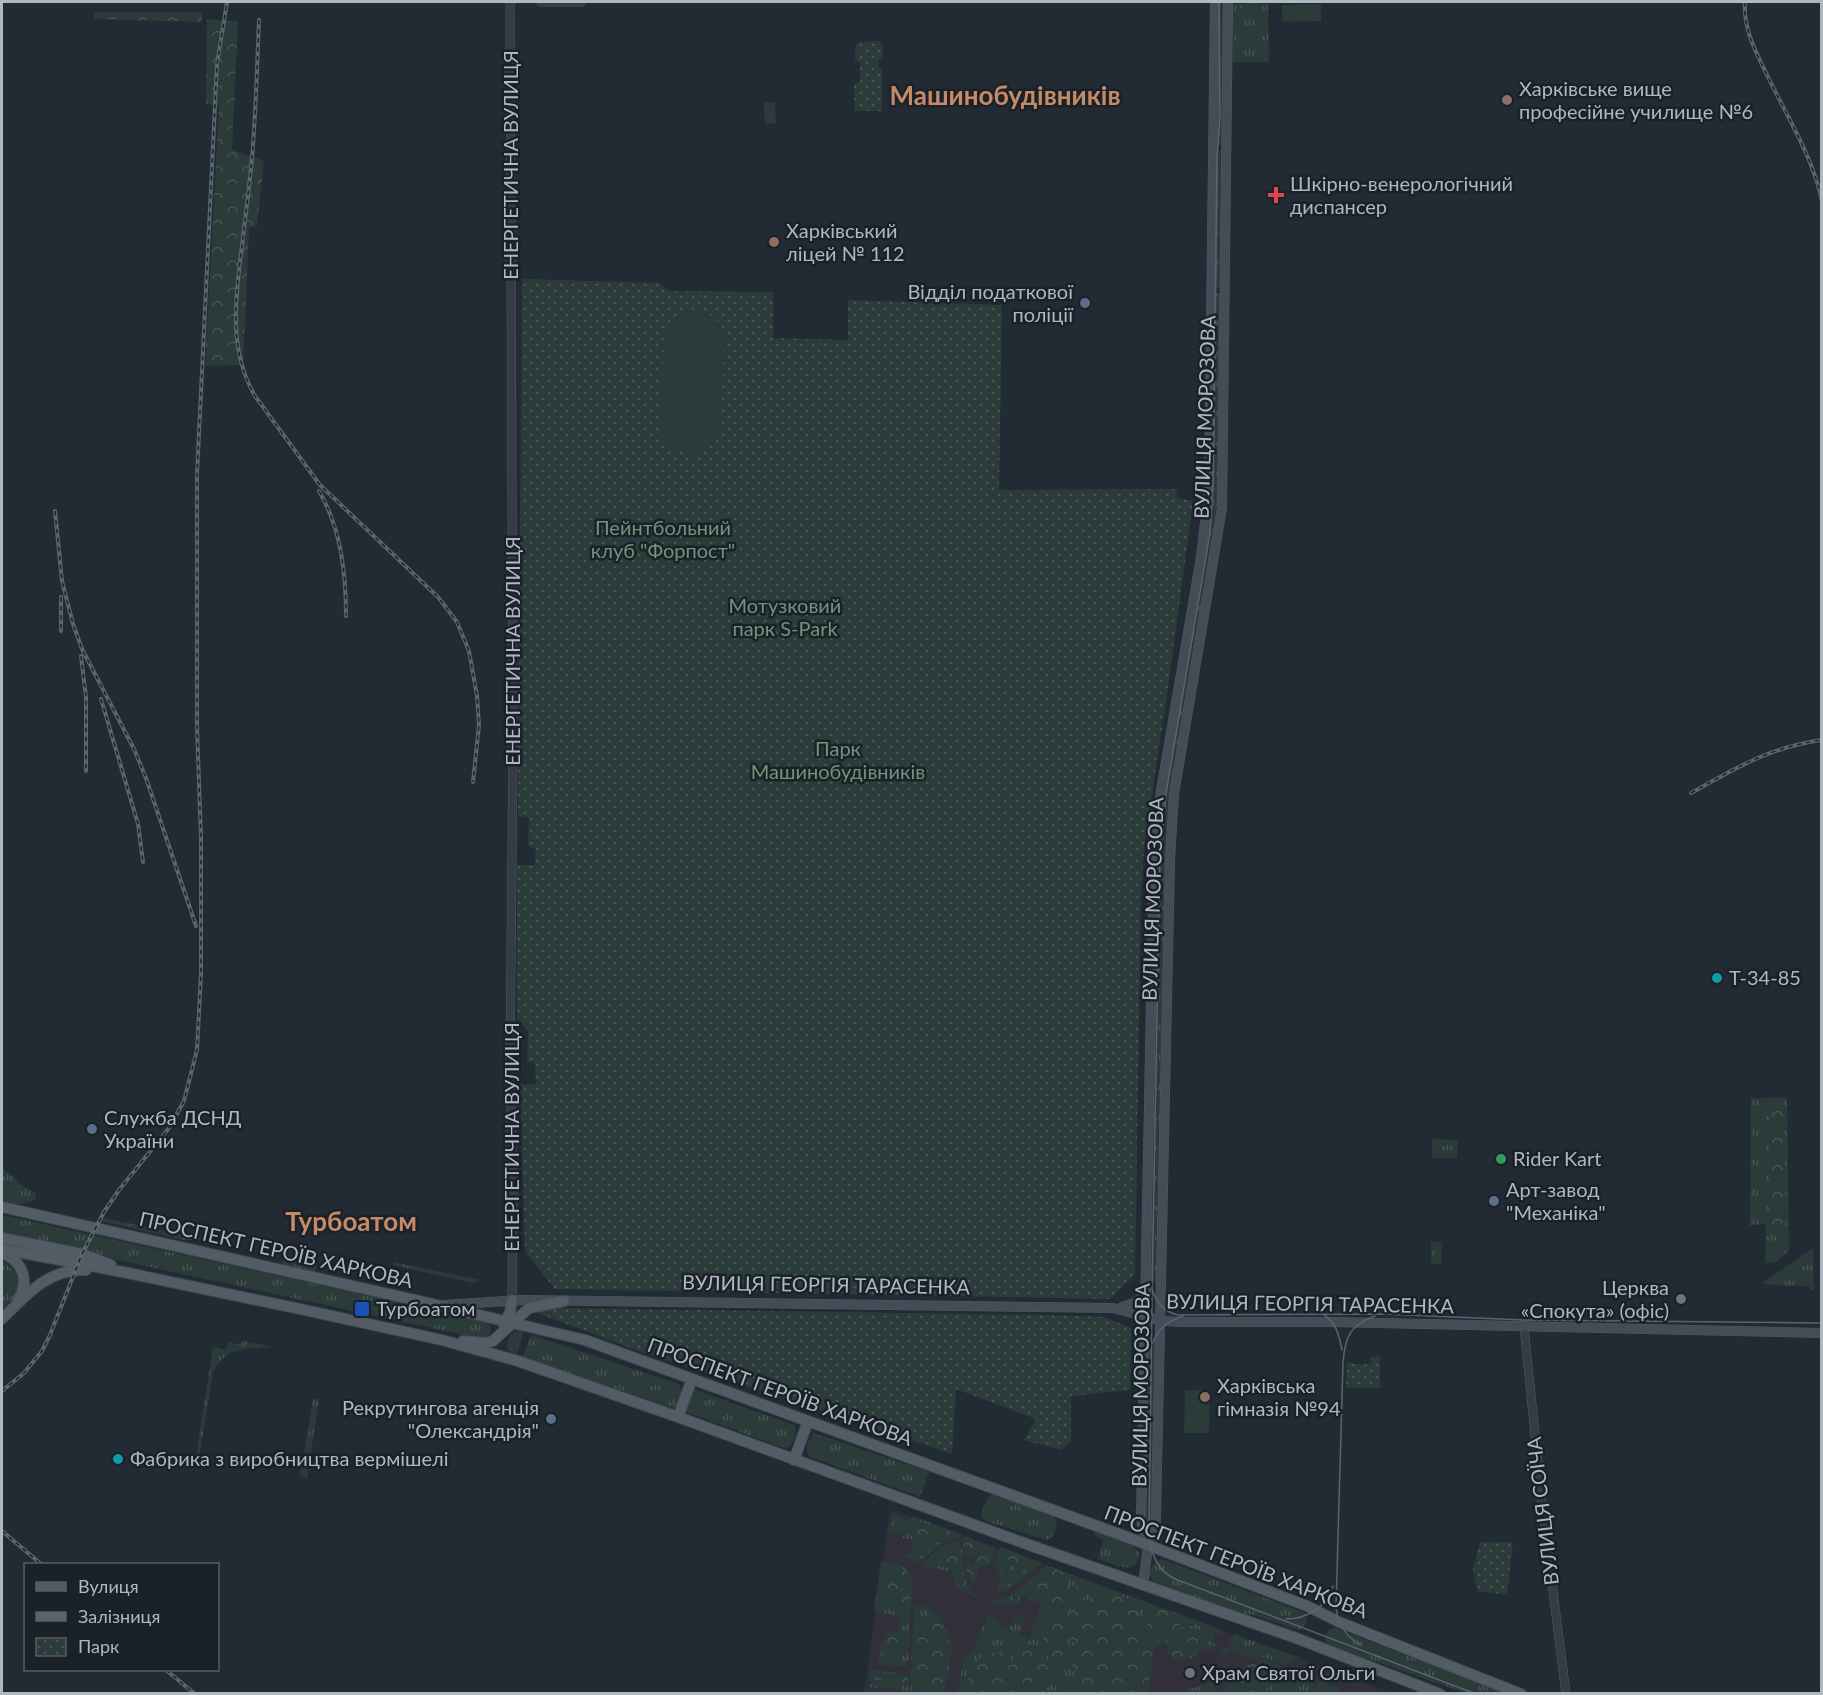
<svg xmlns="http://www.w3.org/2000/svg" width="1823" height="1695" viewBox="0 0 1823 1695" font-family="Lato,sans-serif">
<defs>
<pattern id="grass-tufts" width="24" height="20" patternUnits="userSpaceOnUse" patternTransform="scale(1.5)"><rect width="24" height="20" fill="#2a3b3a"/><path d="M3 7l-1-3M5 7V3M7 7l1-3M15 17l-1-3M17 17v-4M19 17l1-3" fill="none" stroke="#465555"/></pattern>
<pattern id="forest-crowns" width="20" height="18" patternUnits="userSpaceOnUse" patternTransform="scale(1.5)"><rect width="20" height="18" fill="#2a3b3a"/><path d="M2 6a3 3 0 1 1 6 0M12 15a3 3 0 1 1 6 0" fill="none" stroke="#465555"/></pattern>
<pattern id="park-dots" width="8" height="8" patternUnits="userSpaceOnUse" patternTransform="scale(1.5)"><rect width="8" height="8" fill="#2a3b3a"/><path d="M2 2h.1M6 6h.1" fill="none" stroke="#465555" stroke-width="1.8" stroke-linecap="round"/></pattern>
</defs>
<rect width="100%" height="100%" fill="#222b34"/>
<path fill="#302f3a" d="M890 1510 958 1534 1393 1693 864 1694Z"/>
<path fill="url(#grass-tufts)" d="M1217 2H1226L1224 145H1215Z
M1232 4H1268L1269 62H1233Z
M1215 151H1224L1222 287H1214Z
M1213 293H1223L1219 508 1172 790 1158 1284 1149 1283 1159 841 1164 789 1207 531Z
M1751 1098H1787L1789 1251 1776 1262 1765 1263 1766 1224 1750 1225Z
M1432 1139 1458 1140 1457 1158H1432Z
M2 1168C17 1176 15 1185 35 1192L36 1200 14 1205 2 1200Z
M2 1215 483 1321 491 1326V1333L485 1339 478 1338 2 1235Z
M103 1218 205 1239V1240H184L101 1221Z
M1431 1242H1442L1441 1264H1431Z
M1813 1248 1814 1290H1810L1809 1286 1773 1285 1762 1283Z
M284 1254 317 1261 315 1272 282 1265Z
M2 1261C14 1267 23 1282 16 1295 12 1301 6 1305 2 1310Z
M394 1262 480 1280 473 1283 393 1265Z
M517 1330 524 1332 517 1354 509 1351C504 1343 509 1335 517 1330Z
M531 1335 679 1384 682 1391 677 1407 673 1408 523 1357Z
M242 1341 274 1347C248 1349 225 1346 213 1373L200 1453 196 1457 213 1347 226 1350 228 1342 241 1345Z
M1148 1344H1156L1153 1530 1145 1529Z
M693 1389 794 1425C798 1433 794 1441 789 1447L784 1448 686 1412Z
M313 1399 319 1400 307 1479 300 1475Z
M814 1434 820 1435 929 1472 920 1497 808 1456 807 1444Z
M994 1494 1053 1515 1057 1525 1053 1536 1047 1540 985 1521 981 1514 988 1497Z
M892 1515 906 1520 913 1516 960 1534 958 1539C942 1540 930 1552 919 1563L901 1553 911 1554 912 1539 903 1538V1534L889 1532Z
M1097 1532 1133 1546 1139 1553C1139 1579 1110 1563 1097 1558L1104 1540 1094 1535V1533Z
M955 1541 959 1542C968 1559 960 1576 973 1594L977 1595 976 1597 957 1589 951 1570 946 1571 932 1566 931 1570 921 1565 937 1550Z
M1000 1548 1043 1563 1010 1588 997 1594H995L1000 1579 998 1570 993 1568Z
M1162 1559 1305 1613 1307 1619 1306 1624 1299 1630 1254 1615 1239 1613 1153 1581 1149 1575C1151 1566 1153 1562 1162 1559Z
M881 1562C897 1565 907 1562 912 1581L908 1667 878 1664 882 1641 884 1640 886 1631 898 1633 900 1616 878 1612 874 1609Z
M1046 1565 1222 1630 1220 1635 1215 1634 1212 1642 1216 1645 1214 1651 1202 1649 1193 1658 1174 1661 1164 1642 1154 1649 1149 1693 957 1694 964 1659 975 1648 987 1615 998 1619 999 1624 1005 1627 1013 1623V1618L1018 1616 1025 1619 1020 1635 1029 1639 1041 1605 1029 1600 1025 1596 1021 1597 1020 1601 1006 1607 989 1602 990 1599C1010 1604 1032 1577 1046 1565Z
M914 1605 927 1607 938 1614 953 1642 945 1687 938 1693 910 1690Z
M1334 1628 1507 1693H1465L1334 1647 1328 1644 1325 1639 1329 1630Z
M1234 1634 1298 1657 1297 1659 1286 1665 1262 1657 1256 1660 1231 1651 1227 1656 1223 1655 1221 1651 1223 1649 1230 1647Z
M1261 1659 1317 1679 1310 1693 1244 1694 1257 1661Z
M870 1669 909 1675 908 1691 869 1687Z
M1217 1678 1221 1680 1216 1693H1188L1184 1689 1199 1687Z"/>
<path fill="url(#forest-crowns)" d="M1246 3H1259L1261 6 1257 11 1252 10 1245 13 1244 22 1234 20 1236 7Z
M95 12H202V22L94 19Z
M207 19 238 22 232 150 264 161 257 226 249 228 243 365 205 366 219 106 206 104Z
M1771 1097 1783 1098 1786 1223 1770 1224Z
M912 1519 957 1534 958 1536 937 1545 936 1535 932 1533 927 1539 930 1551 921 1559 916 1551V1529Z
M966 1536 996 1549 992 1564 978 1569 975 1582 972 1584 966 1569V1561L974 1568 975 1560 974 1556 967 1557C963 1553 965 1545 961 1539Z
M953 1543H957C963 1549 963 1561 959 1567L963 1575C961 1581 964 1588 969 1590L970 1594C958 1590 955 1581 953 1569L934 1565 929 1567 926 1564C930 1554 943 1546 953 1543Z
M1002 1547 1041 1563V1564L1033 1568 1026 1565V1573H1017L1013 1568V1563L1005 1557 999 1558Z
M888 1565 904 1569 909 1573 907 1609C889 1613 882 1580 884 1566Z
M1046 1566 1062 1572 1070 1585 1081 1588 1086 1593 1085 1597 1077 1602 1056 1601 1054 1606 1059 1609 1071 1611C1076 1603 1080 1606 1088 1608L1091 1604 1089 1589C1106 1585 1119 1596 1134 1601L1137 1600 1181 1616 1182 1622 1177 1627 1198 1629 1208 1632 1210 1637C1202 1650 1191 1662 1174 1658L1162 1631 1157 1646 1152 1645 1146 1632 1148 1622 1143 1614 1146 1611 1145 1607 1135 1602 1141 1631 1139 1637C1143 1640 1148 1641 1150 1646 1155 1657 1150 1682 1145 1693H1068L1075 1670 1069 1657 1075 1653 1077 1646 1072 1641 1071 1635 1067 1653 1062 1655 1057 1660 1060 1666 1052 1672 1053 1678 1044 1693 1002 1694 1001 1691 972 1693C961 1672 979 1651 1002 1652L1006 1659 1004 1669 1013 1664 1015 1658 1014 1651 1031 1644 1043 1650 1045 1659 1048 1660C1051 1647 1045 1639 1036 1630V1627L1043 1621 1053 1619 1054 1615C1045 1609 1035 1598 1024 1595L1015 1601 1012 1598 1022 1589 1031 1590 1029 1581Z
M1004 1568 1014 1573 1018 1579 1003 1591 1000 1587 1002 1571Z
M928 1609C954 1623 956 1671 940 1693L916 1690 912 1687 913 1667 918 1650V1634L927 1619Z
M890 1633 901 1643 897 1653 898 1657C892 1664 888 1666 880 1661L881 1648 887 1634Z
M1259 1663 1261 1668 1256 1678 1258 1681 1268 1679 1271 1684 1262 1693H1223C1229 1678 1242 1664 1259 1663Z
M878 1672 905 1675 908 1680 907 1688 904 1689 903 1682C897 1677 889 1678 882 1677L879 1684 876 1685 874 1680Z
M1319 1681 1338 1687 1340 1691 1338 1693H1313Z"/>
<path fill="url(#park-dots)" d="M879 41 883 45V57L878 61 879 67 882 70V111H855L854 84 860 82V63L855 59 856 44 859 42Z
M522 279 660 283 670 291 773 292V338L848 340V300L1002 305 999 490 1176 489 1177 498 1193 501 1168 688 1144 847 1141 896 1135 1274 1110 1299 555 1289 525 1252 520 1084H536L535 1064 527 1062 528 1031 517 1018V865H535L536 849 528 846 529 818 518 816Z
M543 1308 1053 1315 1104 1317 1131 1328 1130 1390 1071 1396V1442L1061 1450 1024 1440 1036 1419 956 1389 952 1454 630 1348 535 1312Z
M1380 1356V1388H1346L1347 1362C1356 1364 1362 1366 1371 1363L1372 1357Z
M1480 1542H1513L1507 1595 1477 1591 1473 1569Z"/>
<path fill="#2a3b3a" d="M1321 4V21L1282 22V5Z
M775 102 776 123 765 124 764 103Z
M697 309C711 314 717 318 724 331L721 427C711 461 677 463 661 432L664 337C670 319 679 311 697 309Z
M1185 1390H1210L1209 1433H1184Z"/>
<g fill="none" stroke-linecap="round" stroke-linejoin="round">
<g stroke="#525a62" stroke-width="9">
<path id="tertiary" d="M510 2 513 746 510 1066 513 1191 512 1300
M541 2H581
M1524 1327 1543 1512 1566 1694"/>
</g>
<g stroke="#525a62" stroke-width="10">
<path id="secondary" d="M444 1305 522 1300 1113 1308 1163 1321 1185 1322H1333L1822 1333
M1122 1307 1137 1302 1146 1291
M1148 1546 1155 1536 1156 1514 1170 859 1174 794 1222 508 1228 2
M1148 1546 1143 1531 1141 1519 1154 846 1161 791 1201 557 1209 487 1215 2
M1143 1585 1148 1546"/>
</g>
<g stroke="#414851" stroke-width="12">
<path id="primary" d="M2 1207 428 1303 585 1340 1127 1537 1307 1606 1339 1622 1521 1694
M2 1238 82 1254 111 1265
M2 1249 128 1273 300 1309 442 1340 518 1361 678 1417 1035 1547 1296 1638 1440 1694
M2 1253C23 1261 30 1281 18 1300
M2 1319C26 1295 49 1268 86 1270
M504 1325 510 1312 512 1300
M463 1341 486 1343 493 1341 529 1308 564 1301
M678 1417 692 1379
M794 1460 808 1421"/>
</g>
<use href="#tertiary" stroke="#353c45" stroke-width="8"/>
<use href="#secondary" stroke="#434c57" stroke-width="9"/>
<use href="#primary" stroke="#535c65" stroke-width="10"/>
<path stroke="#5b646e" stroke-width="1.5" d="M1219 2 1220 117 1217 157 1213 481 1210 533 1166 794 1160 856 1152 1289C1156 1302 1164 1312 1178 1315L1384 1314 1523 1320 1822 1323
M1152 1293 1149 1533C1151 1553 1156 1570 1175 1579L1476 1694
M1321 1313C1336 1321 1339 1335 1342 1350
M1153 1343C1158 1328 1168 1321 1183 1316
M1286 1619C1307 1619 1327 1607 1333 1586
M1361 1645C1346 1637 1338 1624 1336 1608L1343 1362C1345 1337 1350 1325 1375 1316"/>
<g stroke="#5b646e" stroke-width="4">
<path id="rail" d="M1745 2C1743 30 1757 54 1769 79 1788 118 1813 158 1822 201
M259 20C257 66 256 112 252 158 249 189 245 221 241 253 235 302 229 351 255 396L320 485 438 597 457 622 469 651 477 696 479 725 473 782
M319 491C341 529 346 573 346 616
M55 511 62 581 73 624 82 649 134 749 146 778 196 926
M61 597V631
M81 656 86 697V771
M101 699 138 824 143 862
M1691 793C1736 768 1770 747 1822 740
M2 1391 24 1373 42 1351 50 1335 82 1254 104 1212 119 1190 169 1128 184 1101 197 1050 201 974V838L197 727V474L217 64 227 2
M2 1531 41 1564
M166 1670 195 1694"/>
</g>
<use href="#rail" stroke="#1a2129" stroke-width="1.5" stroke-dasharray="4.5" stroke-linecap="butt"/>
</g>
<g fill="#8d6e63" stroke="#1a2129" stroke-width="2">
<circle cx="1507" cy="100" r="6"/>
<circle cx="774" cy="242" r="6"/>
<circle cx="1205" cy="1397" r="6"/>
</g>
<path fill="#e0444e" stroke="#1a2129" stroke-width="2" d="M1273 186h6v6h6v6h-6v6h-6v-6h-6v-6h6z"/>
<g fill="#5c6f8a" stroke="#1a2129" stroke-width="2">
<circle cx="1085" cy="303" r="6"/>
<circle cx="92" cy="1129" r="6"/>
<circle cx="1494" cy="1201" r="6"/>
<circle cx="551" cy="1419" r="6"/>
</g>
<g fill="#0f9aa8" stroke="#1a2129" stroke-width="2">
<circle cx="1717" cy="978" r="6"/>
<circle cx="118" cy="1459" r="6"/>
</g>
<circle fill="#2e9e5b" stroke="#1a2129" stroke-width="2" cx="1501" cy="1159" r="6"/>
<g fill="#6b7280" stroke="#1a2129" stroke-width="2">
<circle cx="1681" cy="1299" r="6"/>
<circle cx="1190" cy="1673" r="6"/>
</g>
<rect fill="#1a4fb4" stroke="#1a2129" stroke-width="2" x="354" y="1301" width="16" height="16" rx="3"/>
<g text-anchor="middle" stroke-width="5" stroke-linejoin="round" paint-order="stroke">
<g font-size="20" fill="#afb7c1" stroke="#1a2129" text-anchor="start">
<text x="1519" y="96">Харківське вище<tspan x="1519" dy="23">професійне училище №6</tspan></text>
<text x="1290" y="191">Шкірно-венерологічний<tspan x="1290" dy="23">диспансер</tspan></text>
<text x="786" y="238">Харківський<tspan x="786" dy="23">ліцей № 112</tspan></text>
<text x="1073" y="299" text-anchor="end">Відділ податкової<tspan x="1073" dy="23">поліції</tspan></text>
<text x="1729" y="985">Т-34-85</text>
<text x="104" y="1125">Служба ДСНД<tspan x="104" dy="23">України</tspan></text>
<text x="1513" y="1166">Rider Kart</text>
<text x="1506" y="1197">Арт-завод<tspan x="1506" dy="23">"Механіка"</tspan></text>
<text x="1669" y="1295" text-anchor="end">Церква<tspan x="1669" dy="23">«Спокута» (офіс)</tspan></text>
<text x="376" y="1316">Турбоатом</text>
<text x="1217" y="1393">Харківська<tspan x="1217" dy="23">гімназія №94</tspan></text>
<text x="539" y="1415" text-anchor="end">Рекрутингова агенція<tspan x="539" dy="23">"Олександрія"</tspan></text>
<text x="130" y="1466">Фабрика з виробництва вермішелі</text>
<text x="1202" y="1680">Храм Святої Ольги</text>
</g>
<g font-size="20" fill="#afb7c1" stroke="#1a2129">
<text transform="translate(511 165) rotate(-90)" y="7">ЕНЕРГЕТИЧНА ВУЛИЦЯ</text>
<text transform="translate(1205 417) rotate(-88)" y="7">ВУЛИЦЯ МОРОЗОВА</text>
<text transform="translate(513 651) rotate(-90)" y="7">ЕНЕРГЕТИЧНА ВУЛИЦЯ</text>
<text transform="translate(1153 899) rotate(-88)" y="7">ВУЛИЦЯ МОРОЗОВА</text>
<text transform="translate(512 1137) rotate(-90)" y="7">ЕНЕРГЕТИЧНА ВУЛИЦЯ</text>
<text transform="translate(276 1250) rotate(13)" y="7">ПРОСПЕКТ ГЕРОЇВ ХАРКОВА</text>
<text transform="translate(826 1285) rotate(1)" y="7">ВУЛИЦЯ ГЕОРГІЯ ТАРАСЕНКА</text>
<text transform="translate(1310 1304) rotate(1)" y="7">ВУЛИЦЯ ГЕОРГІЯ ТАРАСЕНКА</text>
<text transform="translate(1141 1385) rotate(-89)" y="7">ВУЛИЦЯ МОРОЗОВА</text>
<text transform="translate(780 1392) rotate(20)" y="7">ПРОСПЕКТ ГЕРОЇВ ХАРКОВА</text>
<text transform="translate(1543 1511) rotate(-97)" y="7">ВУЛИЦЯ СОЇЧА</text>
<text transform="translate(1236 1562) rotate(21)" y="7">ПРОСПЕКТ ГЕРОЇВ ХАРКОВА</text>
</g>
<g font-size="20" fill="#719577" stroke="#1a2129">
<text x="663" y="535">Пейнтбольний<tspan x="663" dy="23">клуб "Форпост"</tspan></text>
<text x="785" y="613">Мотузковий<tspan x="785" dy="23">парк S-Park</tspan></text>
<text x="838" y="756">Парк<tspan x="838" dy="23">Машинобудівників</tspan></text>
</g>
<g font-size="26" font-weight="bold" fill="#c68a66" stroke="#1a2129">
<text x="1005" y="105">Машинобудівників</text>
<text x="351" y="1231">Турбоатом</text>
</g>
</g>
<rect width="1823" height="1695" fill="none" stroke="#afb7c1" stroke-width="6"/>
<rect x="24" y="1563" width="195" height="108" fill="#1a2129" stroke="#565d66" stroke-width="1.5"/>
<rect x="36" y="1582" width="30" height="9" fill="#535c65" stroke="#565d66" stroke-width="1.5"/>
<text x="78" y="1593" font-size="18" fill="#afb7c1">Вулиця</text>
<rect x="36" y="1612" width="30" height="9" fill="#5b646e" stroke="#565d66" stroke-width="1.5"/>
<text x="78" y="1623" font-size="18" fill="#afb7c1">Залізниця</text>
<rect x="36" y="1638" width="30" height="18" fill="url(#park-dots)" stroke="#565d66" stroke-width="1.5"/>
<text x="78" y="1653" font-size="18" fill="#afb7c1">Парк</text>
</svg>
